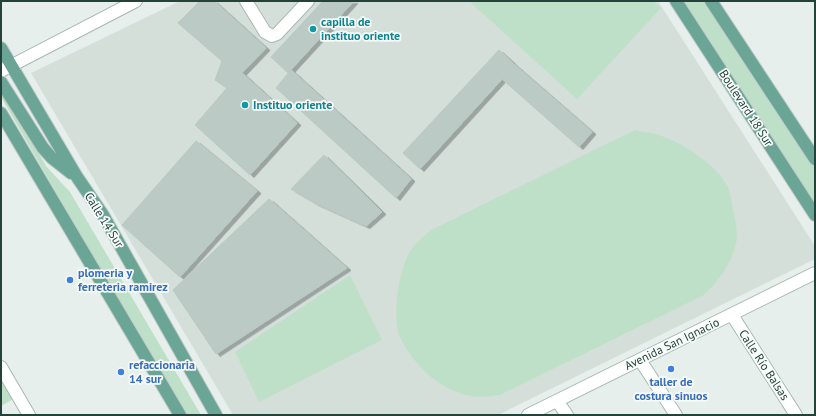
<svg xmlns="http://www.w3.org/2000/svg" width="816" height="416" viewBox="0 0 816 416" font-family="'PT Sans',sans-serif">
<defs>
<filter id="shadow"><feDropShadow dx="4" dy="2.5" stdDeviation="0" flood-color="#0004"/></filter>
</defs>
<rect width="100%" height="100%" fill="#e6efeb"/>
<path fill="#d4dfda" d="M180 1H658L815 246V259L498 415H233L31 73Z"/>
<path fill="#bfe0c8" d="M469 1H653L661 8 577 99Z
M675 1H711L815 159V216Z
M3 90 46 166 70 192 201 415H185L1 97V91Z
M635 130C643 132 651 132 659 135 683 143 716 164 728 187 731 195 732 206 734 214 736 223 738 235 736 244 731 265 718 281 704 295L500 395C491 396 479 398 470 396 441 390 417 368 403 343 401 339 399 335 398 332 393 307 399 264 415 244 420 239 426 235 431 230Z
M350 275 382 340 259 402 235 352Z
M1 372 17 397 1 406Z"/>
<path fill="#bbcac4" stroke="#b8c9c2" filter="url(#shadow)" d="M200 1H214L266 48 242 73 297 123 250 175 195 125 227 88 215 80 222 61 178 23Z
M323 1H354L288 73 271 57Z
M499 50 515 65 420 169 403 153Z
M515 65 592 132 579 147 502 79Z
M291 70 411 179 396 198 276 88Z
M196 141 257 191 180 277 122 225Z
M324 155 382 212 366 226 315 203 291 189Z
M269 199 347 268 216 354 173 290Z"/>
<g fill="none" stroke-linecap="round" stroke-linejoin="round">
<g stroke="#a8b8b2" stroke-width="14">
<path id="minor" d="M246 1 265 32 272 36 277 34 308 1
M1 71 136 1
M732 315 796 415
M640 360 676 415
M1 367 29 415
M557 401 567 415
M528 415 815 273"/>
</g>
<g stroke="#c2cac8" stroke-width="14">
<path id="major" d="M676 1 815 215
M711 1 815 159
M1 48 77 177 103 215 216 415
M1 82 43 148 52 158 71 173
M1 113 180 415"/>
</g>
<use href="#minor" stroke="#fff" stroke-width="12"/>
<use href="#major" stroke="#6aa596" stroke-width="12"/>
</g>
<g fill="#0f9aa8" stroke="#f7fbf9" stroke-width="1.5">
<circle cx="313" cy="29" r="4"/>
<circle cx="245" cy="105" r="4"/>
</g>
<g fill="#3f7fe0" stroke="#f7fbf9" stroke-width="1.5">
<circle cx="70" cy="280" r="4"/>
<circle cx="671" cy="369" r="4"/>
<circle cx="121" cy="372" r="4"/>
</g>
<g text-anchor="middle" stroke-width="3.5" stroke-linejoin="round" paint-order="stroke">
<g font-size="12" font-weight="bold" fill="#0d838f" stroke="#f7fbf9" text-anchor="start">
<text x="321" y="26">capilla de<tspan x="321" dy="14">instituo oriente</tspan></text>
<text x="253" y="109">Instituo oriente</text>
</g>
<g font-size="12" fill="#24423a" stroke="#f7fbf9">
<text transform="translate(746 108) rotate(57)" y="4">Boulevard 18 Sur</text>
<text transform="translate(104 220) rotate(58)" y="4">Calle 14 Sur</text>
<text transform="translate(672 344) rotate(-26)" y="4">Avenida San Ignacio</text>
<text transform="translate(764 365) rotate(57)" y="4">Calle Río Balsas</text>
</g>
<g font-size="12" font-weight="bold" fill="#366cbe" stroke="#f7fbf9" text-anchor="start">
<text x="78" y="277">plomeria y<tspan x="78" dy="14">ferreteria ramirez</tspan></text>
<text x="129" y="369">refaccionaria<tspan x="129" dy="14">14 sur</tspan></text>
<text x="671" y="386" text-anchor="middle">taller de<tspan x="671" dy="14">costura sinuos</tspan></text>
</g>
</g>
<rect width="816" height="416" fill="none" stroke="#24423a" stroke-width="4"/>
</svg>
